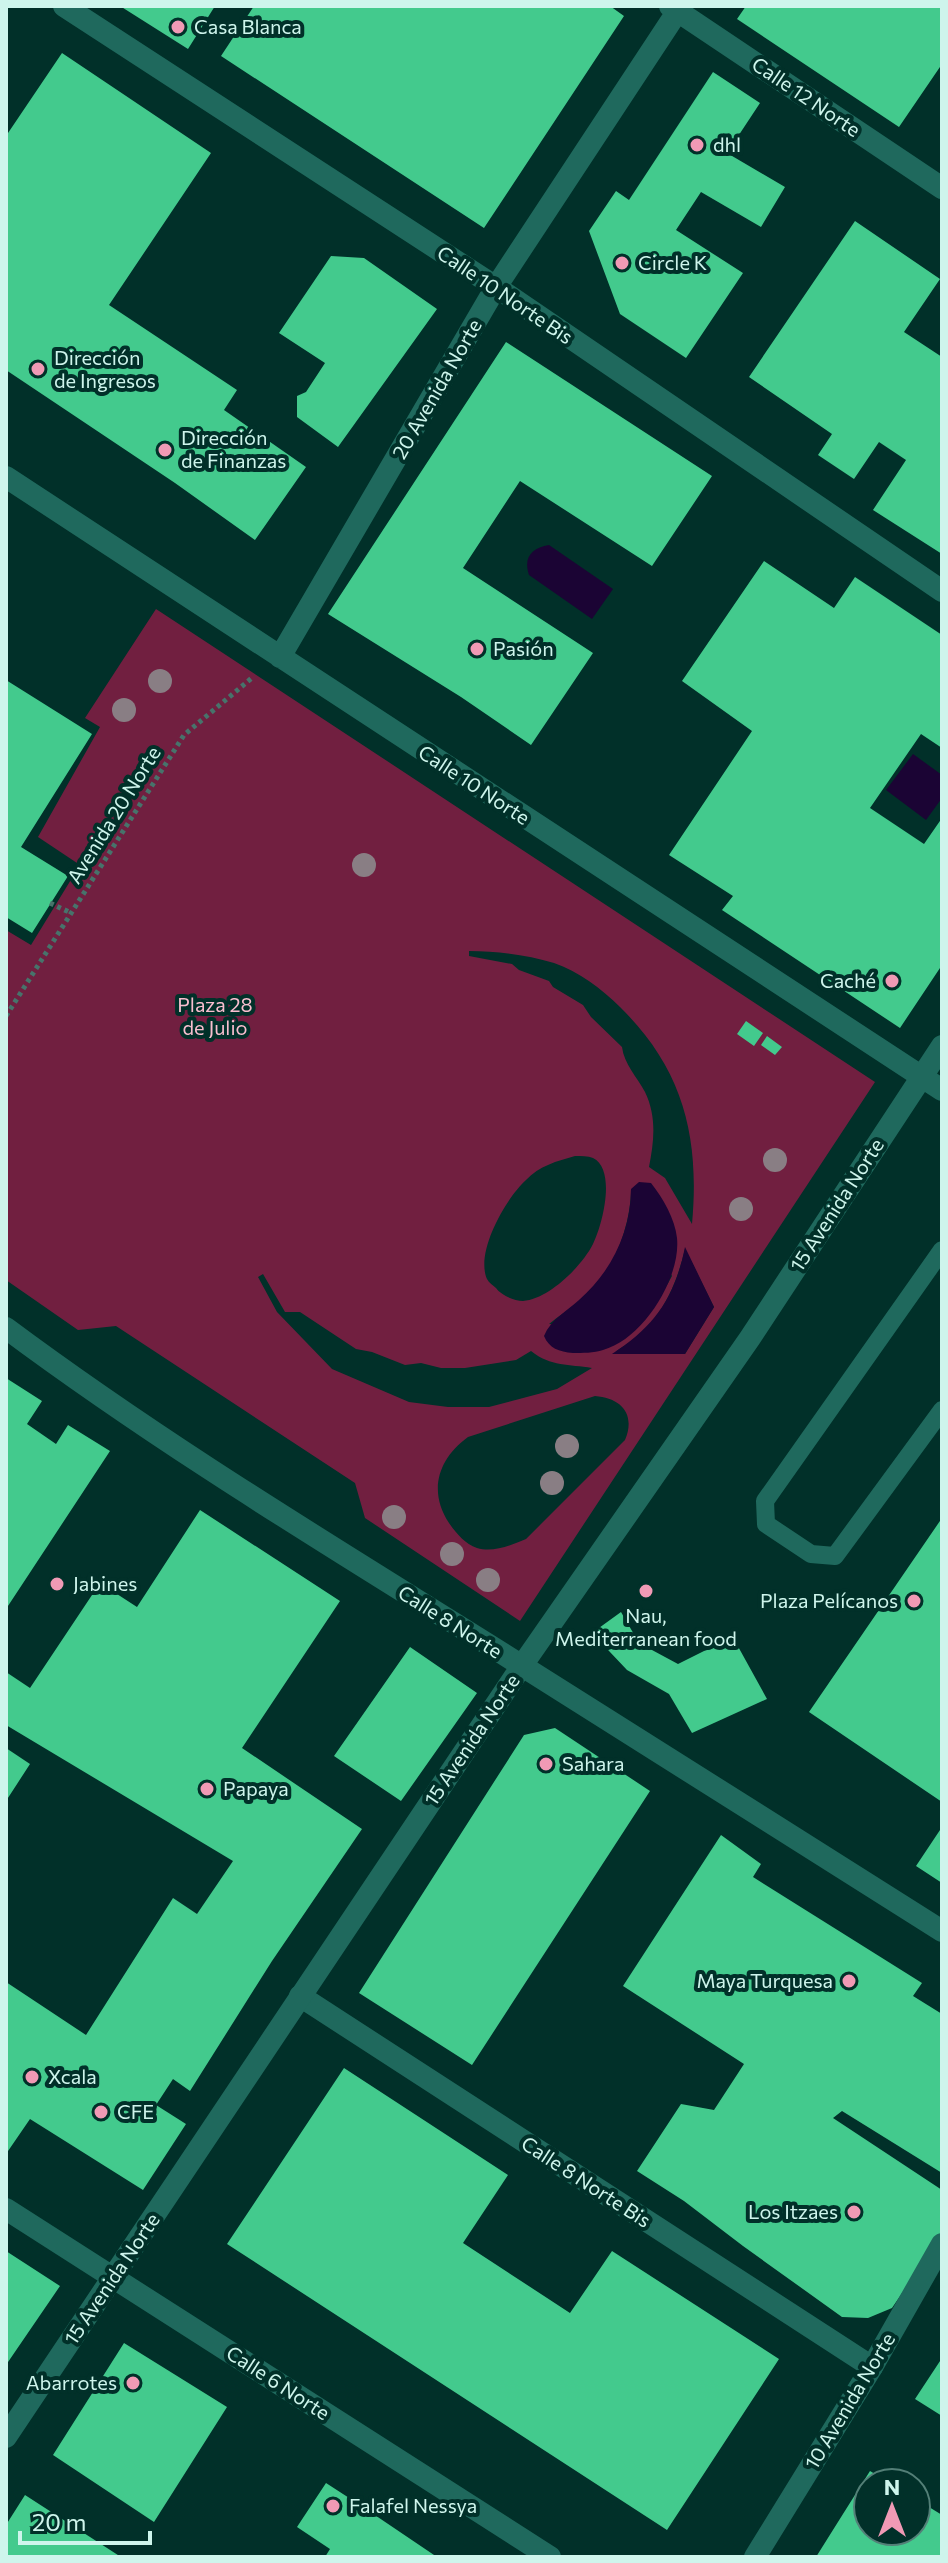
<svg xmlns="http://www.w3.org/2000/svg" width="948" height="2563" viewBox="0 0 948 2563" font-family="Commissioner,sans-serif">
<rect width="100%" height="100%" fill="#013029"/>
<path fill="#711f40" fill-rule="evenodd" d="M156 609 875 1082 520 1621 365 1518 355 1483 116 1326 78 1330 6 1280V930L31 945 80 865 38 837 100 727 85 718ZM469 951C497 951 527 955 554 963 578 971 602 989 620 1007 683 1069 700 1136 692 1224L665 1178 649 1167C654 1141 657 1117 645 1092 637 1077 624 1064 622 1047L591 1017 583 1005 553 987 549 981 519 970 512 964 469 956ZM575 1156C581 1156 588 1156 593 1158 617 1170 602 1226 593 1244 582 1266 549 1299 523 1301 514 1301 501 1295 496 1288 493 1285 489 1283 487 1279 475 1252 506 1198 526 1180 539 1166 557 1161 575 1156ZM631 1189 672 1276C661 1296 650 1315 634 1330L549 1324C568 1309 593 1294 606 1273 621 1249 631 1216 631 1189ZM685 1249 714 1307 685 1354H614C619 1348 628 1344 635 1339 663 1316 677 1283 685 1249ZM263 1274 285 1312H300L356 1349 372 1352 405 1365 421 1363 441 1368H465L516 1360 531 1351C551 1367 569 1364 592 1368L557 1389 489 1407H448L409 1402 332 1369 277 1312 258 1277ZM595 1396C621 1398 636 1414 625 1440L526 1539C512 1545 493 1553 477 1548 465 1544 456 1533 449 1523 428 1491 438 1459 468 1437Z"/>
<path fill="#1b0434" d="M549 545 613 589 592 619 529 575C523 557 532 548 549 545Z
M913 754 942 775V798L926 820 886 790Z
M639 1182 651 1183C663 1198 675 1219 677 1238 681 1278 643 1339 603 1350 594 1353 582 1353 573 1353 559 1352 549 1348 544 1336 551 1319 566 1312 579 1300 611 1272 631 1232 631 1189Z
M685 1247 714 1307 685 1354H612C655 1326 675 1297 685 1247Z"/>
<path fill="#43ca8d" d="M120 6H215L188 49Z
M254 6H610L624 16 484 228 221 56Z
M746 6H942V64L899 127 737 19Z
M62 53 211 153 109 305 237 390 224 410 306 467 255 540 175 483 6 370V136Z
M713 72 760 103 727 153 785 187 761 227 701 192 676 230 743 273 686 358 620 314 589 231 616 191 629 200Z
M855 221 940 279 904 332 942 357V554L873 510 906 460 879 442 854 479 818 455 832 434 749 377Z
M331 256 364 258 437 309 338 447 297 417V396L306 392 325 363 279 333Z
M506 342 712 476 652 566 520 481 463 568 593 653 531 745 461 697 328 614Z
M764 561 834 608 855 577 942 635V748L921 734 870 808 924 844 942 818V965L900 1028 722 910 733 896 669 855 752 731 682 681Z
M6 680 92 734 21 847 68 876 32 933 6 917Z
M746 1021 763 1033 754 1046 737 1034Z
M767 1036 782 1047 775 1055 761 1045Z
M6 1378 42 1401 27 1424 56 1444 68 1425 110 1451 6 1609Z
M200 1510 340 1601 242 1748 362 1829 272 1961 190 2091 173 2079 156 2105 186 2124 143 2190 30 2119 6 2154V1982L86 2035 173 1898 197 1914 233 1861 6 1725V1672L30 1688 100 1583 137 1607Z
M942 1518V1802L809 1712Z
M621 1612 639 1643 678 1664 704 1651 735 1641 767 1699 692 1733 669 1694 627 1670 592 1633Z
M410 1647 477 1693 401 1801 334 1756Z
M555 1728 650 1791 472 2065 359 1993 524 1735Z
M6 1748 30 1764 6 1801Z
M942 1827V1883L916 1866Z
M721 1835 761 1864 753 1877 922 1983 913 1996 942 2014V2173L842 2111 833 2118 942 2190V2234L892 2308 868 2318 842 2317 743 2246 684 2201 637 2171 681 2104 714 2110 744 2064 623 1986Z
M344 2068 508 2175 463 2243 570 2313 612 2251 779 2359 667 2530 227 2244Z
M6 2251 60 2286 6 2365Z
M124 2343 227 2407 154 2522 53 2455Z
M942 2358V2416L915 2399Z
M870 2471 890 2483H868V2531H916V2499L942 2515V2557H816Z
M326 2483 360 2505 437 2557H325L330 2549 297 2527Z
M25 2495 121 2557H6V2525Z"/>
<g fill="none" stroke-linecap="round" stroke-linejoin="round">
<path stroke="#47736b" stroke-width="5" stroke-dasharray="4 4" stroke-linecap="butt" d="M50 903 71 913
M6 1016 184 735 253 677"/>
<path stroke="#1f695d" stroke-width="18" d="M942 1250 765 1501 766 1524 811 1554 835 1556 942 1410"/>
<path stroke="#1f695d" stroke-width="22" d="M300 1996 872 2367"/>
<path stroke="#1f695d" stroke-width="22" d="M64 6 496 287 942 591
M670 6 942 188
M6 477 942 1090
M280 657 496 287 681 6
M6 1328C163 1445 331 1546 497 1650 645 1744 793 1838 942 1931
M6 2209 550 2557
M6 2437 521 1667 750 1338 942 1046
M755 2557 872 2367 942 2244"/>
</g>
<g fill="#897e84">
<circle cx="160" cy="681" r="12"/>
<circle cx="124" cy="710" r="12"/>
<circle cx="364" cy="865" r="12"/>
<circle cx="775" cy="1160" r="12"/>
<circle cx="741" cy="1209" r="12"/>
<circle cx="567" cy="1446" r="12"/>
<circle cx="552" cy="1483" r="12"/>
<circle cx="394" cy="1517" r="12"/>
<circle cx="452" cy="1554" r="12"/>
<circle cx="488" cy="1580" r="12"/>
</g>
<g fill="#f09ab5" stroke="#013029" stroke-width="3">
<circle cx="178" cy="27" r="8"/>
<circle cx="697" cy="145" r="8"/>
<circle cx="622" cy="263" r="8"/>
<circle cx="38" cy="369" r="8"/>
<circle cx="165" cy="450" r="8"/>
<circle cx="477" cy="649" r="8"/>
<circle cx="892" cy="981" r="8"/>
<circle cx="57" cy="1584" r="8"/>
<circle cx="646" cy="1591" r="8"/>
<circle cx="914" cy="1601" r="8"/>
<circle cx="546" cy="1764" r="8"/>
<circle cx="207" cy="1789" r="8"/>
<circle cx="849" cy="1981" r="8"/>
<circle cx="32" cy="2077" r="8"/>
<circle cx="101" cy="2112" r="8"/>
<circle cx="854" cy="2212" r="8"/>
<circle cx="133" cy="2383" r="8"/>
<circle cx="333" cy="2506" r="8"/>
</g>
<g text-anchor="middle" stroke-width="8" stroke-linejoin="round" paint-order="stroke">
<g font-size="20" fill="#cef5ec" stroke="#013029" text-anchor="start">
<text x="194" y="34">Casa Blanca</text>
<text x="713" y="152">dhl</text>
<text x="638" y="270">Circle K</text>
<text x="54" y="365">Dirección<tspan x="54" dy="23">de Ingresos</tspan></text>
<text x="181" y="445">Dirección<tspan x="181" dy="23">de Finanzas</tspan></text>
<text x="493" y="656">Pasión</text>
<text x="876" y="988" text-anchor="end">Caché</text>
<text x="73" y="1591">Jabines</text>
<text x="898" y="1608" text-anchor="end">Plaza Pelícanos</text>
<text x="646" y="1623" text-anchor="middle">Nau,<tspan x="646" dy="23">Mediterranean food</tspan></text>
<text x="562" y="1771">Sahara</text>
<text x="223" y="1796">Papaya</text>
<text x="833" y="1988" text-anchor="end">Maya Turquesa</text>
<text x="48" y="2084">Xcala</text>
<text x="117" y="2119">CFE</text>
<text x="838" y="2219" text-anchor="end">Los Itzaes</text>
<text x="117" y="2390" text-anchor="end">Abarrotes</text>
<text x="349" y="2513">Falafel Nessya</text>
</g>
<g font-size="20" fill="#cef5ec" stroke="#013029">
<text transform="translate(806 97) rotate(34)" y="7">Calle 12 Norte</text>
<text transform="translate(505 295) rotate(34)" y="7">Calle 10 Norte Bis</text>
<text transform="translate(437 389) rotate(-60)" y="7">20 Avenida Norte</text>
<text transform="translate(474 785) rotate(33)" y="7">Calle 10 Norte</text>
<text transform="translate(114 815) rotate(-58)" y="7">Avenida 20 Norte</text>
<text transform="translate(837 1205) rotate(-57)" y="7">15 Avenida Norte</text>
<text transform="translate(450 1622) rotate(32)" y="7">Calle 8 Norte</text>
<text transform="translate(472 1740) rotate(-56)" y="7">15 Avenida Norte</text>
<text transform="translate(586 2182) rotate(33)" y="7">Calle 8 Norte Bis</text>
<text transform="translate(112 2279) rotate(-56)" y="7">15 Avenida Norte</text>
<text transform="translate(278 2383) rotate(33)" y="7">Calle 6 Norte</text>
<text transform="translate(850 2401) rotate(-59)" y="7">10 Avenida Norte</text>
</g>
<g font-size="20" fill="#f9becf" stroke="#013029">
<text x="215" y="1012">Plaza 28<tspan x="215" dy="23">de Julio</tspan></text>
</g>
</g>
<rect width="948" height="2563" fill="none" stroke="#cef5ec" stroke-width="16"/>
<g transform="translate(892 2507)"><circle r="38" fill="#013029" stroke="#537f77" stroke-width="2"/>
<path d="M0-6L14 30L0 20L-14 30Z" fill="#f09ab5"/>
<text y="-12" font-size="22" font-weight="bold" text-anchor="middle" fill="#cef5ec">N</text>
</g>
<path d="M20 2531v12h130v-12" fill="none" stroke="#cef5ec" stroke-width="4"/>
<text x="32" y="2531" font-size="24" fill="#cef5ec" stroke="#013029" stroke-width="6" paint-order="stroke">20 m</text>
</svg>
